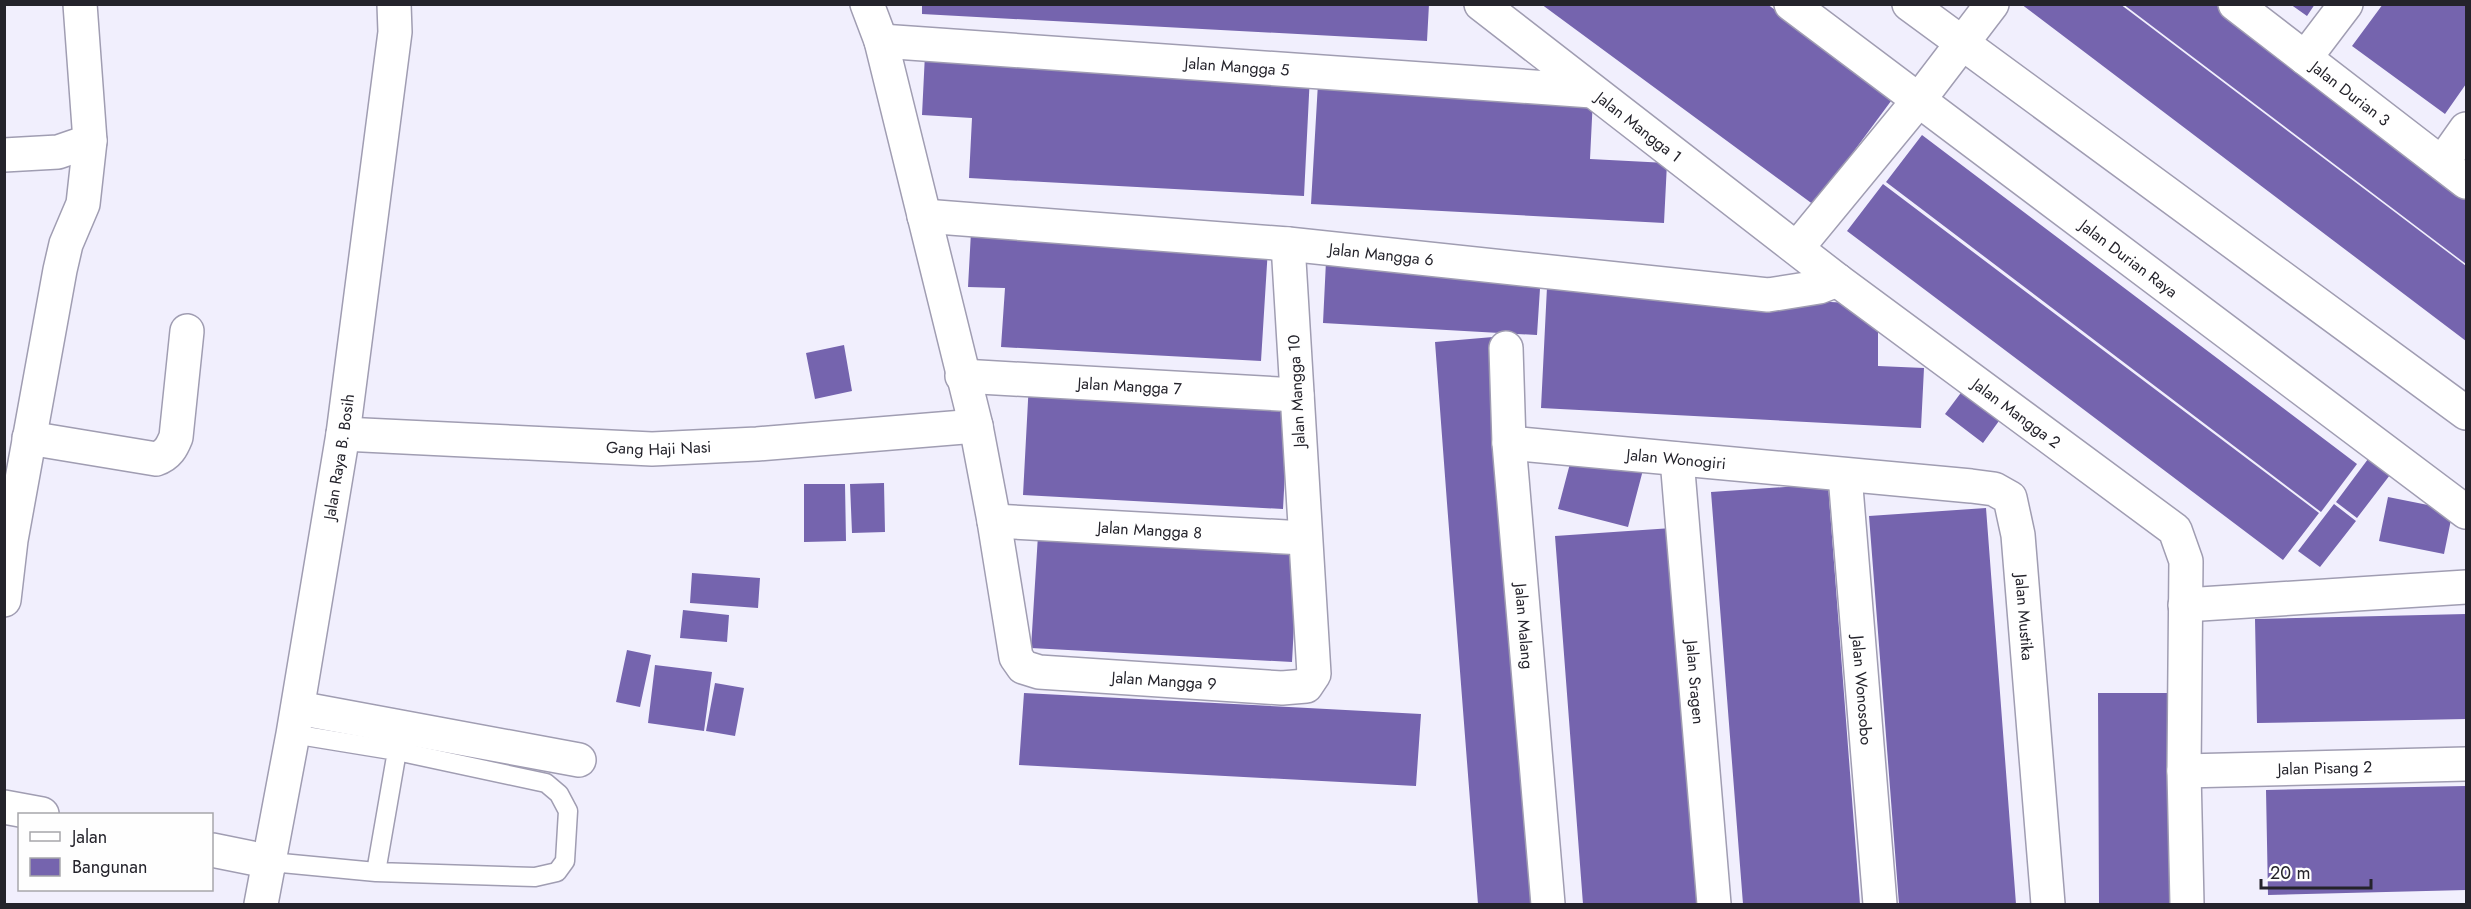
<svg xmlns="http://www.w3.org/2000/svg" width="2471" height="909" viewBox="0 0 2471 909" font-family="Jost,sans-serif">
<rect width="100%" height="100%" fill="#f1effd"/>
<path fill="#7564ae" d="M922 4H1429L1427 41 922 14Z
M1541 4H1767L1894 97 1814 205Z
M2021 4H2120L2400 216 2466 266V341Z
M2123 4H2221L2466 189V264Z
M2290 4H2315L2307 16Z
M2383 4H2466V84L2445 114 2352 46Z
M925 54 1310 75 1304 196 969 178 972 118 922 115Z
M1318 83 1593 98 1590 159 1667 163 1664 223 1311 204Z
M1922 135 2357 464 2321 512 1886 182Z
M1883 184 2319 513 2283 560 1847 231Z
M971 232 1268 248 1261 361 1001 347 1005 288 968 287Z
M1326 261 1541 273 1537 335 1323 323Z
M1547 287 1850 303 1878 316V366L1924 368 1921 428 1541 408Z
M1493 337 1504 472 1537 904H1478L1447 503 1435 342Z
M844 345 852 391 815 399 806 353Z
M1029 382 1289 396 1283 509 1023 495Z
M1966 386 2004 414 1983 443 1945 414Z
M1573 452 1643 470 1628 527 1558 509Z
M2371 455 2393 471 2357 518 2336 502Z
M884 483 885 532 852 533 850 484Z
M804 484H845L846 541 804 542Z
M1828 484 1860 904H1743L1711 492Z
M2388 497 2453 510 2444 554 2379 541Z
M2334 504 2356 521 2320 567 2298 551Z
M1986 508 2016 904H1899L1869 516Z
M1672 528 1701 904H1583L1555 536Z
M1038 535 1298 550 1292 662 1031 648Z
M692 573 760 578 758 608 690 603Z
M683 610 729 615 727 642 680 638Z
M2466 614V719L2257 723 2255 619Z
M627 650 651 655 640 707 616 702Z
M655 665 712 672 704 731 648 723Z
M715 683 744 688 735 736 706 731Z
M1024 693 1421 714 1416 786 1019 765Z
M2098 693H2178L2179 904H2099Z
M2466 786V890L2268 895 2266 790Z"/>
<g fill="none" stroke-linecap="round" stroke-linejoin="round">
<g stroke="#a09db2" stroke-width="21">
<path id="lane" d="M271 862 376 872 397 751 293 734
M376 872 535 877 557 872 565 861 568 811 559 794 546 783 397 751"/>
</g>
<g stroke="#a09db2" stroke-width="36">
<g id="street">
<path id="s1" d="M867 4 881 41 976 426 994 521 1016 657 1023 667 1039 672 1282 688 1306 686 1314 674 1288 244"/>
<path id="s2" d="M1481 4 1837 280 2175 530 2186 561 2184 771 2187 904"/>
<path id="s3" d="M1791 4 2466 512"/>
<path d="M1909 4 2466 413"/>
<path id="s4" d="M2235 4 2466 182"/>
<path id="s5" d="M881 41 1592 91"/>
<path d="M2305 58 2346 4"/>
<path d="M4 155 58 152 90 141 80 4"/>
<path d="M2442 163 2466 129"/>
<path id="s6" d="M924 216 1288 244 1768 295 1819 287 1837 280"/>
<path d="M1797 248 1918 101 1992 4"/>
<path id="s7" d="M1506 348 1509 443 1548 904"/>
<path id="s8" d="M962 376 1297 395"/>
<path id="s9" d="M343 434 652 449 757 444 976 426"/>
<path d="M29 438 156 459C168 455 172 447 176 437L187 331"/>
<path id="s10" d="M1509 443 1971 486 1994 489 2010 498 2018 535 2048 904"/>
<path id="s11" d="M1677 459 1714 904"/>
<path id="s12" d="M1845 475 1880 904"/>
<path id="s13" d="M994 521 1304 538"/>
<path d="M4 600 11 540 60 270 66 244 83 204 90 141"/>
<path d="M2185 605 2466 587"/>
<path d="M298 708 579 760"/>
<path id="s14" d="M2184 771 2466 764"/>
<path d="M4 807 42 814"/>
<path d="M212 850 271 862"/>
</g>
</g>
<g stroke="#a09db2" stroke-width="36">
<g id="secondary">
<path id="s15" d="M261 904 293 734 343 434 395 32 394 4"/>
</g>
</g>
<use href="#lane" stroke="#fff" stroke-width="18"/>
<use href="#street" stroke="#fff" stroke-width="33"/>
<use href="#secondary" stroke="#fff" stroke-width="33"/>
</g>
<g text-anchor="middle" stroke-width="4.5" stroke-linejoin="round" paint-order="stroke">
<g font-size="16" fill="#24232b" stroke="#fefefe">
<text dy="6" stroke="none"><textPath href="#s5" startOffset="357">Jalan Mangga 5</textPath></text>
<text dy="6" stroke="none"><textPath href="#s4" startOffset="146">Jalan Durian 3</textPath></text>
<text dy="6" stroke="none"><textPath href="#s2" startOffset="200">Jalan Mangga 1</textPath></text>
<text dy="6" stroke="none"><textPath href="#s6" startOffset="459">Jalan Mangga 6</textPath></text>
<text dy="6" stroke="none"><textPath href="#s3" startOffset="423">Jalan Durian Raya</textPath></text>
<text dy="6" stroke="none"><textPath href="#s8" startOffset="168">Jalan Mangga 7</textPath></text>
<text transform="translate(1296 391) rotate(-93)" y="6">Jalan Mangga 10</text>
<text dy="6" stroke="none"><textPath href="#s2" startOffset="674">Jalan Mangga 2</textPath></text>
<text dy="6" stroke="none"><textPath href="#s9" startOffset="316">Gang Haji Nasi</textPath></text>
<text dy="6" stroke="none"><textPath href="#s15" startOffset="454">Jalan Raya B. Bosih</textPath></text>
<text dy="6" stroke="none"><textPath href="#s10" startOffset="168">Jalan Wonogiri</textPath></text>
<text dy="6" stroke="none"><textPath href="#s13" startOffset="156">Jalan Mangga 8</textPath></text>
<text dy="6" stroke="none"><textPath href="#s10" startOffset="626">Jalan Mustika</textPath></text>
<text dy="6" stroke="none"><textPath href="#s7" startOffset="279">Jalan Malang</textPath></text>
<text dy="6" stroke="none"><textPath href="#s1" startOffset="825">Jalan Mangga 9</textPath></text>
<text dy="6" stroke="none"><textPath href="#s11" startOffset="224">Jalan Sragen</textPath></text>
<text dy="6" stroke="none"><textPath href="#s12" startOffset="216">Jalan Wonosobo</textPath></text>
<text dy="6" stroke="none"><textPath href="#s14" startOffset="141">Jalan Pisang 2</textPath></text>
</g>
</g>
<rect width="2471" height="909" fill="none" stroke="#24232b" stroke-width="12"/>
<rect x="18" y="813" width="195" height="78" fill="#fefefe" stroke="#a7a6aa" stroke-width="1.5"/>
<rect x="30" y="832" width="30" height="9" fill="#ffffff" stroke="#a7a6aa" stroke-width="1.5"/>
<text x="72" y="843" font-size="18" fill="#24232b">Jalan</text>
<rect x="30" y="858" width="30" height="18" fill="#7564ae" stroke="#a7a6aa" stroke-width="1.5"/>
<text x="72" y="873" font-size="18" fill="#24232b">Bangunan</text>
<path d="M2261 879v9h110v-9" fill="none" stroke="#24232b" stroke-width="3"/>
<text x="2270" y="879" font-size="18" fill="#24232b" stroke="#fefefe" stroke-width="4.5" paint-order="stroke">20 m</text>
</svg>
